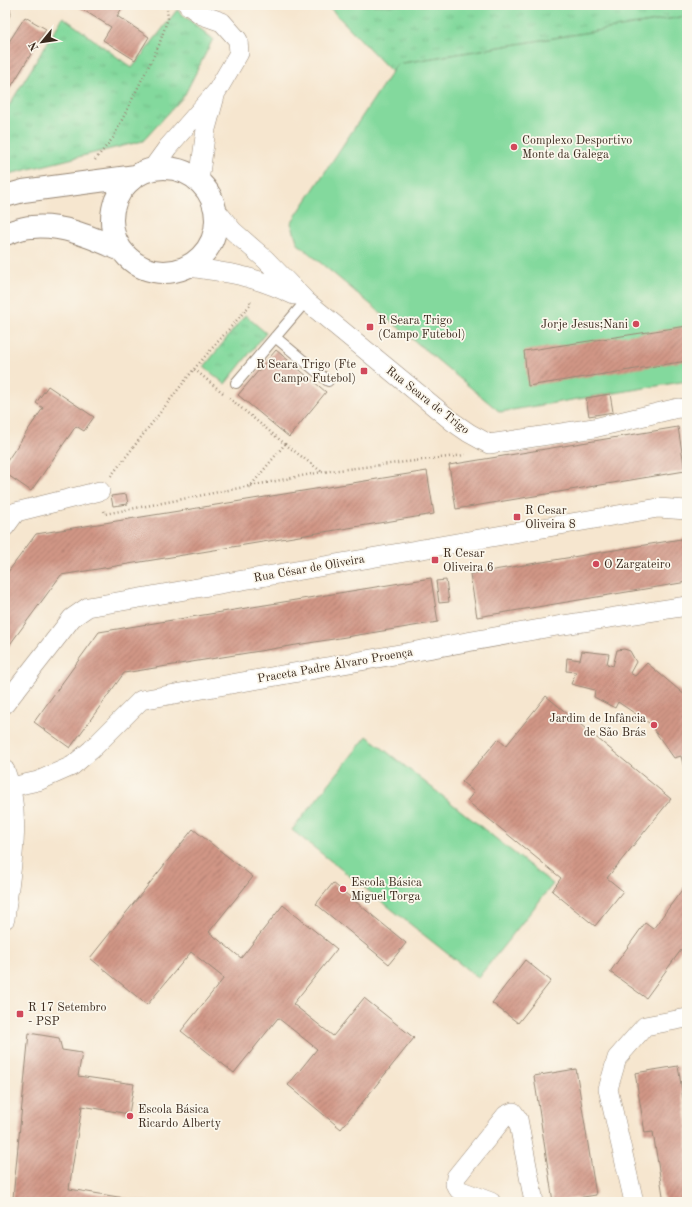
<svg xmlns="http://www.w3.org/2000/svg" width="692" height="1207" viewBox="0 0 692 1207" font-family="'Old Standard TT',serif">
<defs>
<pattern id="grass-tufts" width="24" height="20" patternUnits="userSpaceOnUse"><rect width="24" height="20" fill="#83d99d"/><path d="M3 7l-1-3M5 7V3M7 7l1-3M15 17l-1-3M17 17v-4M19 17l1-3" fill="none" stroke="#72ba87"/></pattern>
<pattern id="building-hatch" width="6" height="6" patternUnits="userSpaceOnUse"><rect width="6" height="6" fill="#d19686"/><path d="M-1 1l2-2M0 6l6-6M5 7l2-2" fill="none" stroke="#ab7b6d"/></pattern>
</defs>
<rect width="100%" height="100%" fill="#fbf7ec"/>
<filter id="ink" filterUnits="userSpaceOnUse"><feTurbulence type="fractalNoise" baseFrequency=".025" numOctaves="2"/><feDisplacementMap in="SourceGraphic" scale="8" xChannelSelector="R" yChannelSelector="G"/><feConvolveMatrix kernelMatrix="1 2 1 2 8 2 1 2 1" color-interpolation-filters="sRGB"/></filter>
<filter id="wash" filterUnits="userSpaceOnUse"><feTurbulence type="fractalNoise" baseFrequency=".012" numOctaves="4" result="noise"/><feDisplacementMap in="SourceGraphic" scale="16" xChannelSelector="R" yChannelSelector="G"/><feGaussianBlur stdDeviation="0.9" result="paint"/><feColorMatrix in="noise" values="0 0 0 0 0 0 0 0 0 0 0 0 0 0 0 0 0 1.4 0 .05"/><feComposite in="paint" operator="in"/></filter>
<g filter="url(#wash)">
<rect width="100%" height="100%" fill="#f6e6cf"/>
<path fill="url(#grass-tufts)" stroke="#5f825e" d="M327 5H687V16L397 64 392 72Z
M177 10 213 39 184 96 143 141 5 175V112L63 17 132 68Z
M245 315 266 333 225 384 204 367Z"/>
<path fill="#83d99d" stroke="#5f825e" d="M687 16V381L500 412 298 244 291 223 397 64Z
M367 736 553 884 478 978 292 830Z"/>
<g id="blocks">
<path fill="url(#building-hatch)" d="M5 5 9 6 11 13 8 19 5 21Z
M75 5H124L117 16 149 37 135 60 103 40 111 27Z
M25 17 46 29 5 97V48Z
M687 326V361L528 386 524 351Z
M276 350 326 392 289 437 238 395Z
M48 386 94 417 84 431 76 426 31 491 5 473V464L43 408 36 403Z
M610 394 613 412 589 416 586 398Z
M678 427 685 471 456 509 449 465Z
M427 471 434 514 61 575 5 651V576L36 534Z
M126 494 128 504 113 506 111 496Z
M687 538V582L477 617 470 574Z
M431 578 438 622 124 673 70 748 34 722 99 632Z
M446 580 449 602 439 603 436 581Z
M624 649 630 651 636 662 630 673 635 676 647 663 686 696 687 694V780L681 756 674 758 649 723 618 702 615 708 594 697 595 690 571 684 576 672 566 671 567 658 580 660 582 651 609 654 607 664 613 666 617 650Z
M546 696 671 799 607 878 623 891 595 926 552 891 561 878 467 801 474 792 462 782 498 739 506 746Z
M193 829 253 877 209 932 241 958 283 905 337 949 293 1004 333 1036 364 998 414 1038 341 1129 288 1085 317 1049 278 1018 234 1073 181 1031 224 978 191 952 147 1005 90 958Z
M333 883 406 943 389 964 316 904Z
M687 883V954L681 950 646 998 610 972 645 923 653 929Z
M525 960 551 981 518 1023 492 1003Z
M29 1033 59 1038 62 1050 82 1053 78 1076 134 1084 129 1114 82 1106 69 1189 149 1202H15L13 1198Z
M678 1066 687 1122V1202H664L653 1132 645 1133 635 1073Z
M576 1069 596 1195 553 1202 534 1076Z"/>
</g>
</g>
<g filter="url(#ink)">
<use href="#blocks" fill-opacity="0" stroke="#988876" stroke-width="1"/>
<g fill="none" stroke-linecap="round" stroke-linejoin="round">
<g stroke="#988876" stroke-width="12">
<path id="lane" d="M275 337 328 381
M236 383 306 301"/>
</g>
<g stroke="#988876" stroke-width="20">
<path id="street" d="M152 169 168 147 217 91 239 53 238 40 222 22 202 15 188 5
M199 181 206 129 215 96
M216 210 233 231 265 259 306 301 453 422 469 433 489 444 594 428 678 408 687 409
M188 267C231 273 255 276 294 295
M5 527 16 512 100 491
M5 704 72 618 88 607 658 508 687 510
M5 770C24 817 10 870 5 919
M11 787 38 781 72 766 91 750 141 700 557 626 687 606
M491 1202 459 1190 455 1184 456 1177 506 1115 513 1112 518 1119 534 1202
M634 1202 608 1089 617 1058 645 1026 687 1018"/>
</g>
<g stroke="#988876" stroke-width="24">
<path id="secondary" d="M112 220a52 52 0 1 1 104 0a52 52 0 1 1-104 0Z
M5 196 23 191 136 176
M5 234C14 231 23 227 32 227 63 224 93 238 121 250"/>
</g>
<path stroke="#988876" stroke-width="2.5" stroke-dasharray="1 3" stroke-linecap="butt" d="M95 160 113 138 159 45 168 18 167 10
M194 369 251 304 249 299
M229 398 285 444 249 488
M285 444 322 472
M111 476 194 369 223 393
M104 511 105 514 322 472 465 455"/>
<use href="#lane" stroke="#fff" stroke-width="10"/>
<use href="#street" stroke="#fff" stroke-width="19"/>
<use href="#secondary" stroke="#fff" stroke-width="22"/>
</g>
</g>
<g fill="#d1495b" stroke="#fbf7ec" stroke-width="1.5">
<circle cx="514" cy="147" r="4"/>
<circle cx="636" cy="324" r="4"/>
<rect x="366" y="323" width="8" height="8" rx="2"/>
<rect x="360" y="367" width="8" height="8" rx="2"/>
<rect x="513" y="513" width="8" height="8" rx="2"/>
<rect x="431" y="556" width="8" height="8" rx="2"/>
<circle cx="596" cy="564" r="4"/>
<circle cx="654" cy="725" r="4"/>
<circle cx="343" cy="889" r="4"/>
<rect x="16" y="1010" width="8" height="8" rx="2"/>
<circle cx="130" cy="1116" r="4"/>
</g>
<g text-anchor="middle" stroke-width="3.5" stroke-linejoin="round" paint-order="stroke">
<g font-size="12" fill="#3b2a1e" stroke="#fbf7ec" text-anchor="start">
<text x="522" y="144">Complexo Desportivo<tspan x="522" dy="14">Monte da Galega</tspan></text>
<text x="378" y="324">R Seara Trigo<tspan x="378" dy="14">(Campo Futebol)</tspan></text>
<text x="628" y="328" text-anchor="end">Jorje Jesus;Nani</text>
<text x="356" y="368" text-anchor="end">R Seara Trigo (Fte<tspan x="356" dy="14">Campo Futebol)</tspan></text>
<text x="525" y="514">R Cesar<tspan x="525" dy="14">Oliveira 8</tspan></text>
<text x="443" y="557">R Cesar<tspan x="443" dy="14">Oliveira 6</tspan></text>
<text x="604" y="568">O Zargateiro</text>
<text x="646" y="722" text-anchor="end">Jardim de Infância<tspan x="646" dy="14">de São Brás</tspan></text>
<text x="351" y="886">Escola Básica<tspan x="351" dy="14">Miguel Torga</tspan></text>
<text x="28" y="1011">R 17 Setembro<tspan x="28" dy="14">- PSP</tspan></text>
<text x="138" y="1113">Escola Básica<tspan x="138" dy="14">Ricardo Alberty</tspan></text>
</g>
<g font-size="12" fill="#3b2a1e" stroke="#fbf7ec">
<text transform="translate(428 400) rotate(38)" y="4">Rua Seara de Trigo</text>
<text transform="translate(309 568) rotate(-10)" y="4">Rua César de Oliveira</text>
<text transform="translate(335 665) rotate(-10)" y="4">Praceta Padre Álvaro Proença</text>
</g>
</g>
<rect width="692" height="1207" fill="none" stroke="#fbf7ec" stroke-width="20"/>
<g transform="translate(42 42) rotate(241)" stroke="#fbf7ec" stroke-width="3" paint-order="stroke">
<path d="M0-3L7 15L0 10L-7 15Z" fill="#3b2a1e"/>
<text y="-6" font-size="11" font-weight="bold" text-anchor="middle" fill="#3b2a1e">N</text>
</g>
</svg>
